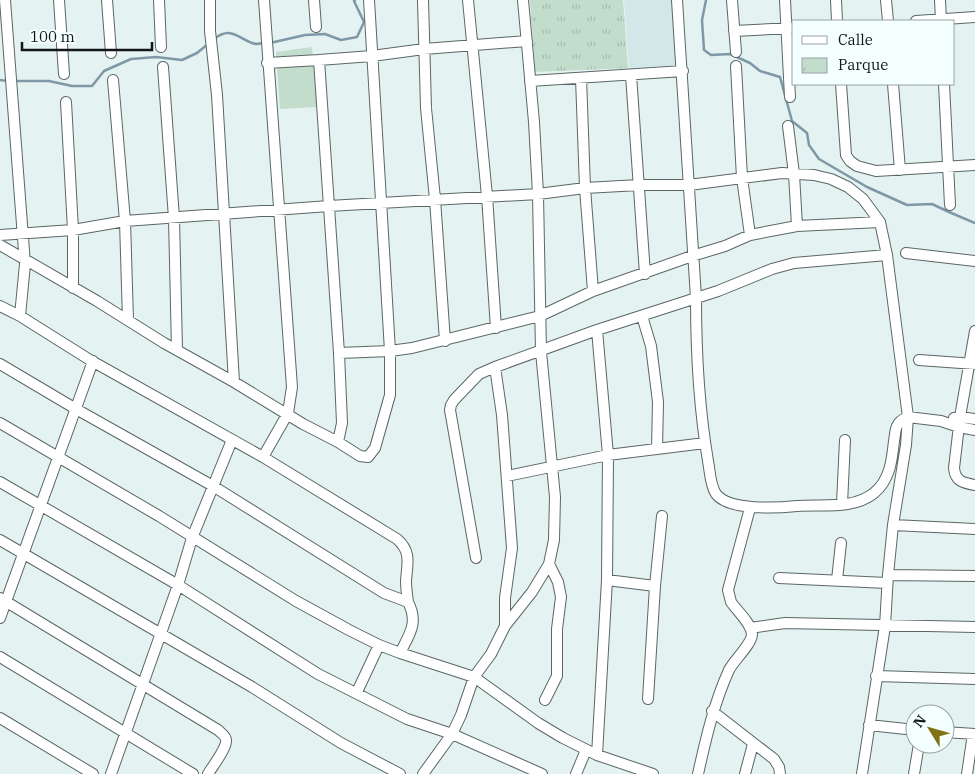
<svg xmlns="http://www.w3.org/2000/svg" width="975" height="774" viewBox="0 0 975 774" font-family="'IBM Plex Serif',serif">
<defs>
<pattern id="park-tufts" width="24" height="20" patternUnits="userSpaceOnUse" patternTransform="scale(1.25)"><rect width="24" height="20" fill="#c2ddcc"/><path d="M3 7l-1-3M5 7V3M7 7l1-3M15 17l-1-3M17 17v-4M19 17l1-3" fill="none" stroke="#a6bdae"/></pattern>
</defs>
<rect width="100%" height="100%" fill="#e5f2f2"/>
<path fill="#d2e8e8" d="M624 0H672L677 65 629 68Z"/>
<path fill="url(#park-tufts)" d="M530 0H623L628 68 535 72Z"/>
<path fill="#c2ddcc" d="M312 47 317 107 280 109 276 52Z"/>
<g fill="none" stroke-linecap="round" stroke-linejoin="round">
<path stroke="#7f98a6" stroke-width="2.5" d="M706 0 702 20 704 50 711 55 730 54 750 63 760 71 780 77 792 121 807 133 809 145 819 159 867 187 907 205 932 204 949 212 975 223
M214 39C233 24 241 42 256 44 257 44 264 43 265 43
M270 43 305 35 325 34 341 40 357 37 364 22 354 1 355 0
M0 80 8 81
M14 81H49L72 86H92L104 71 131 59 156 57 182 60 197 53 208 44"/>
<g stroke="#5b6666" stroke-width="12">
<path id="street" d="M5 0 25 264 20 316
M59 0 64 74
M107 0 111 53
M159 0 161 47
M210 0V31L217 95 234 382
M314 0 316 27
M423 0 426 108 435 199 445 341
M468 0 487 196 496 328
M677 0 696 298C696 352 699 408 708 461 710 471 710 485 716 494 729 511 778 508 797 506 822 504 853 510 874 493 890 480 892 460 894 441 895 436 895 430 897 426 899 421 903 419 908 417L941 421 959 427 975 430
M732 0 736 52
M785 0 790 97
M836 0 837 21
M886 0 888 21
M940 0 941 21
M916 21 975 17
M734 31 793 28
M267 63 319 60
M736 66 742 178 750 235
M163 67 174 218 177 350
M631 75 645 274
M581 78 585 188 593 291
M113 80 125 221 128 320
M530 81 683 71
M841 84 846 155 850 161 857 166 876 171 975 165
M893 84 900 170
M944 84 950 205
M66 102 73 230V288
M788 126 794 174 797 226
M0 235 73 230 125 221 329 206 538 194 585 188 639 185H689L782 173 814 175 831 179 848 187 863 199 880 222 887 255 908 417 906 445 893 525 888 575 885 626 862 774
M0 245 97 301 164 343 234 382 303 424 338 442 360 456 368 457 375 448 390 395V351L369 0
M906 253 975 261
M0 306 20 316 90 360 263 457 397 539C412 552 407 564 406 581 406 588 407 595 408 602
M642 316 651 346 658 402 657 449
M597 330 608 455 607 580 597 755
M975 331 960 417 954 468C955 481 963 483 975 485
M339 353 390 351 412 348 540 316 593 291 692 256 725 246 750 235 797 226 880 222
M919 360 975 364
M0 364 76 409 213 486 384 593 408 602C419 623 409 635 400 653
M495 367 502 415 512 548 505 598V626
M954 418 960 417 975 419
M0 423 159 516 296 601 349 630 379 645 400 653 474 677 538 723 563 738 597 755 653 774
M338 442 342 423 339 353 319 60 372 56 424 49 527 41
M263 457 288 413 292 387 264 0
M507 476 608 455 705 443
M0 482 178 585 318 674 407 719 452 734 542 774
M842 504 845 440
M893 525 975 529
M0 540 252 687 341 743 400 774
M476 558 450 410 451 405 454 400 479 374 495 367 597 330 718 291 772 269 794 263 887 255
M888 575 975 576
M779 578 887 583
M607 580 655 586
M837 580 841 543
M0 598 218 730C221 733 226 736 226 740 227 748 212 767 208 774
M0 618 93 361
M750 628 785 623 975 627
M0 657 193 774
M876 676 975 679
M357 692 379 645
M648 699 655 586 662 516
M545 700 557 676V629L561 597 558 582 549 564
M712 711 774 759 779 767 780 774
M0 718 93 774
M869 725 915 730
M945 732 975 734
M111 774 178 585 192 538 232 440
M423 774 452 734 461 715 474 677 491 654 505 626 532 592 549 564 554 540 555 497 541 352 538 194 534 122 523 0
M576 774 586 750
M698 774C706 738 714 703 729 670 734 660 752 644 752 634 751 623 737 611 731 602 730 598 729 594 728 590L750 508
M745 774 753 744
M914 774 919 744
M967 774 973 734"/>
</g>
<use href="#street" stroke="#fff" stroke-width="10"/>
</g>
<rect x="792" y="20" width="162" height="65" fill="#f4ffff" stroke="#9aa2a2"/>
<rect x="802" y="36" width="25" height="8" fill="#ffffff" stroke="#9aa2a2"/>
<text x="838" y="45" font-size="15" fill="#121616">Calle</text>
<rect x="802" y="58" width="25" height="15" fill="url(#park-tufts)" stroke="#9aa2a2"/>
<text x="838" y="70" font-size="15" fill="#121616">Parque</text>
<g transform="translate(930 729) rotate(307)"><circle r="24" fill="#f4ffff" stroke="#9aa2a2"/>
<path d="M0-4L9 19L0 12L-9 19Z" fill="#817417"/>
<text y="-8" font-size="14" font-weight="bold" text-anchor="middle" fill="#121616">N</text>
</g>
<path d="M22 42v8h130v-8" fill="none" stroke="#121616" stroke-width="2.5"/>
<text x="30" y="42" font-size="15" fill="#121616" stroke="#f4ffff" stroke-width="4" paint-order="stroke">100 m</text>
</svg>
